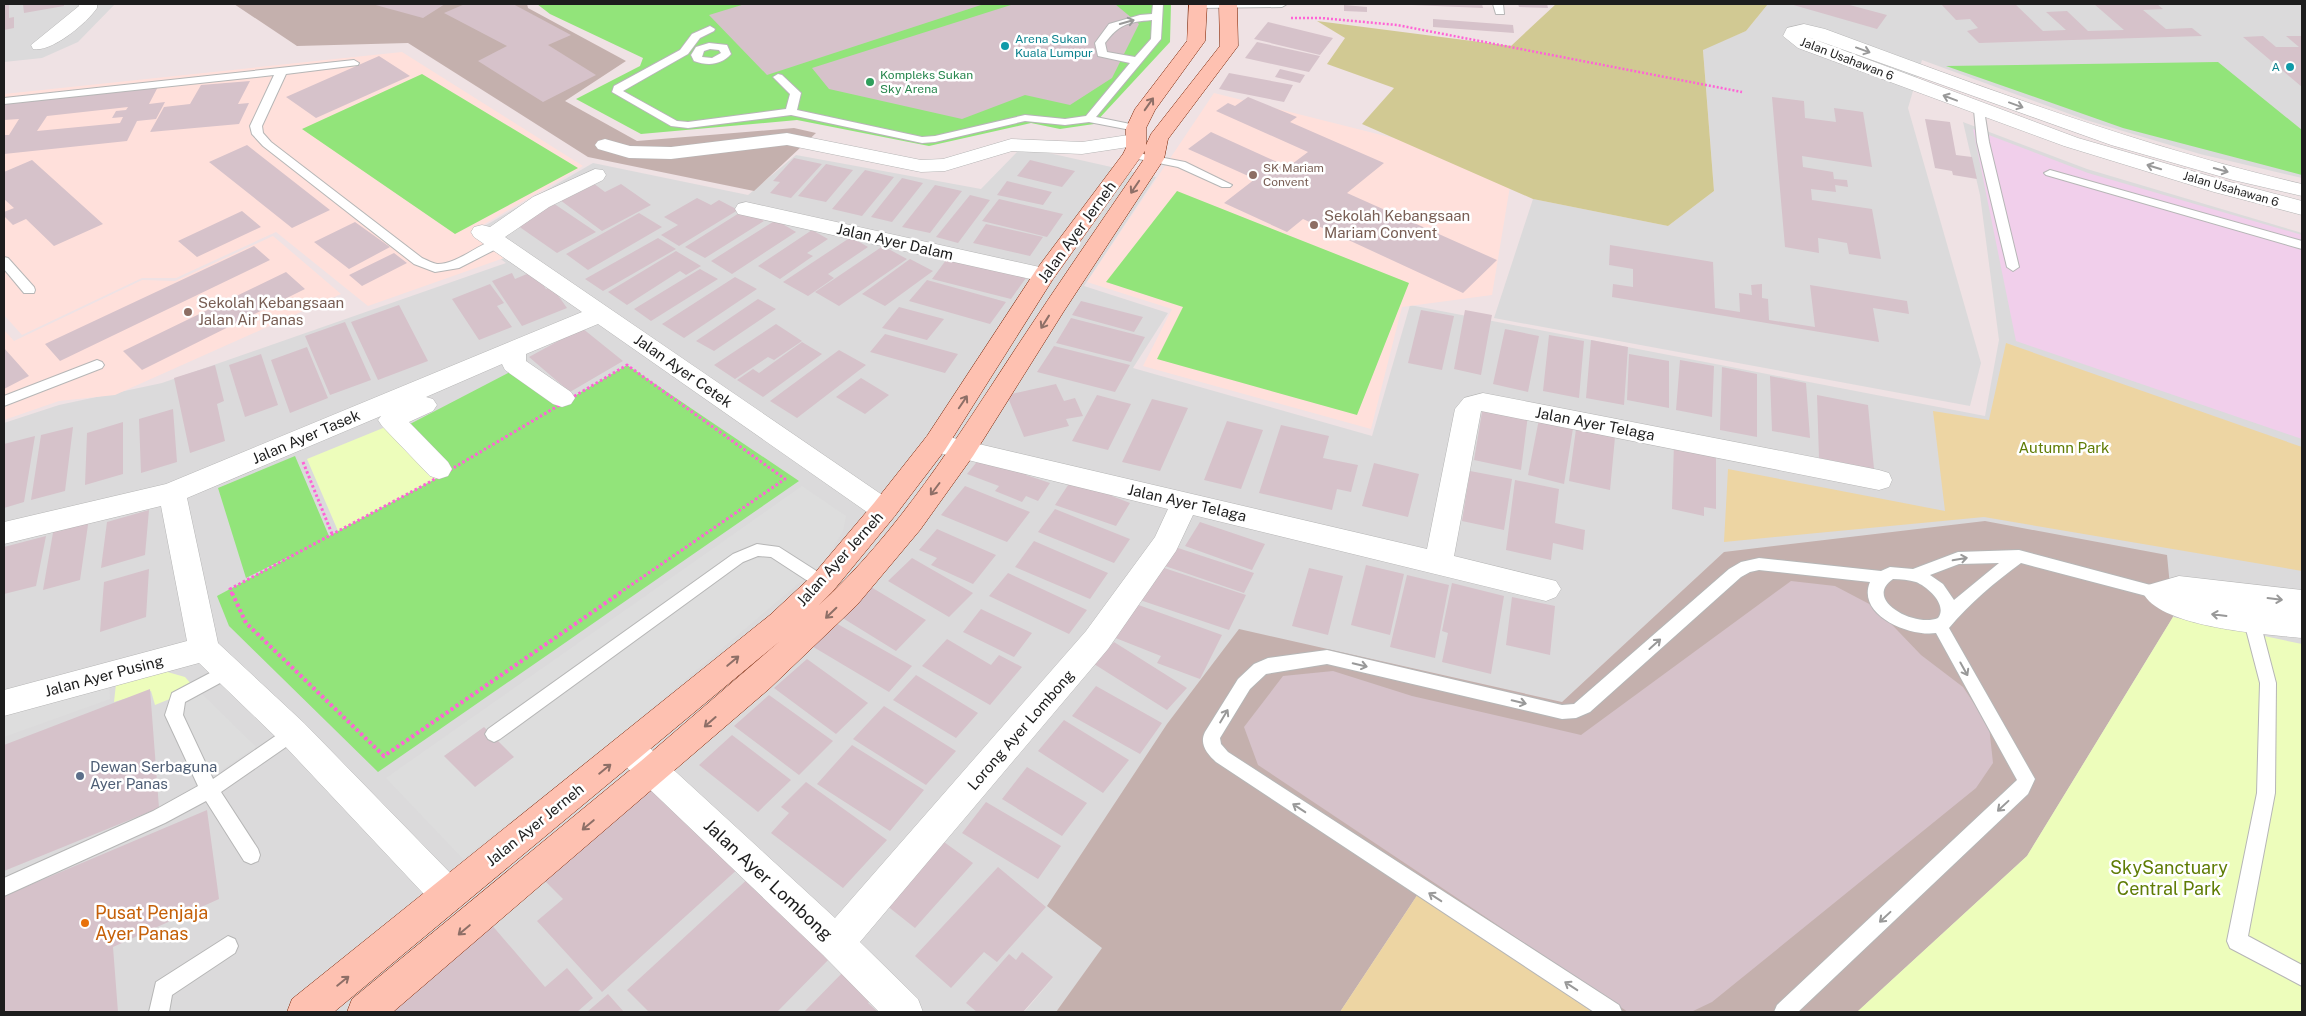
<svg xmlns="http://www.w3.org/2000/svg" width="2306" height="1016" viewBox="0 0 2306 1016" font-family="'Public Sans',sans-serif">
<rect width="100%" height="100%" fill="#efe2e4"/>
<path fill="#dbdadb" d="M4 4H115L78 42 42 58 4 62Z
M1768 4H2302V178L2200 154 2086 120 1922 60 1908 108 1981 363 1970 406 1494 318 1533 199 1668 226 1714 191 1703 49 1746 31Z
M1963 122 2087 169 2302 233V1012H1024L1056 975 1023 1012H4V423L59 405 162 383 506 263 469 235 593 163 748 195 796 155 981 189 1022 147 1156 177 1084 286 1168 313 1133 368 1372 436 1410 305 1985 416 1999 340 1980 195Z"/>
<path fill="#f1cfeb" d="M1973 129 2088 173 2302 235V439L2016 341Z"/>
<path fill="#ffe0db" d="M402 52 583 166 471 232 504 258 368 306 276 232 176 278H142L22 335 4 315V94Z
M1214 93 1513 168 1492 295 1402 307 1371 429 1143 366 1172 309 1087 282Z
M273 236 341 294 115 395 59 401 4 420V330L14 341 142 280 175 281Z"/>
<path fill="#c4b0ad" d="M234 4H527L528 8 626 61 565 101 637 141 794 128 816 133 754 191 588 157 408 43 297 46Z
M1985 521 2167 555 2173 617 2027 856 1857 1012H1592L1418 894 1340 1012H1056L1102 948 1047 906 1167 724 1239 629 1562 702 1724 552Z"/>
<path fill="#edd5a3" d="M2006 343 2302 447V571L1984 517 1724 542 1728 469 1945 511 1933 411 1989 420Z
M1418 894 1592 1012H1340Z"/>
<path fill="#d1c993" d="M1556 4H1768L1746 31 1703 50 1714 191 1668 226 1533 199 1362 124 1394 88 1327 64 1345 38 1317 21 1511 46Z"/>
<path fill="#edfdbb" d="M388 426 438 477 338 531 307 459Z
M2173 617 2302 644V1012H1857L2027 856Z
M164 671 185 677 193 686 177 696 155 705 151 691 114 702 116 684Z"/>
<path fill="#92e47a" d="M537 4H1171L1170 42 1094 124 1060 129 1031 123 929 146 797 120 641 134 576 99 640 66 643 58 550 14Z
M2218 62 2302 130V175L2123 128 1946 66Z
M422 74 578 168 455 234 302 129Z
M1177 191 1409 283 1357 415 1157 359 1183 307 1106 282Z
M627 365 799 481 378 772 229 626 217 596 297 553 246 578 218 488 295 456 329 536 441 476 410 424 514 370 561 404Z"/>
<path fill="#ddd" d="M802 486 846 516 843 531 825 561 618 737 463 859 386 778Z
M109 686 110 699 4 737V716Z
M201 693 256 747 211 777 183 716 184 701Z"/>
<path fill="#d6c2ca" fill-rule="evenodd" d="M9 4V18L14 17V28L4 30V5Z
M23 4H64V6L24 13Z
M372 4H445L423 18Z
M465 4H513L571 35 548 45 596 75 543 102 478 61 507 46 444 13Z
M745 4H984L767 75 709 15Z
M1014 4H1115L1139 24 1112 78 1070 105 1025 95 962 119 829 89 812 68Z
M1412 4H1482L1483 8 1412 5Z
M1518 4H1547L1548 8 1519 7Z
M1790 4H1846L1887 15 1877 29Z
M1941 4H2015L2043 31 2066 30 2046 12 2067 11 2088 31 2124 30 2094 4H2157L2163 9 2143 10 2166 29 2192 28 2202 36 1979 43 1967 31 1978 28 1970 19 1956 20Z
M1344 5 1367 7V12L1344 11Z
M1433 19 1513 25 1514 33 1433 27Z
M1268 22 1333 38 1320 55 1254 39Z
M2263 36 2276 47H2299L2286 36H2302V87L2243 37Z
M1257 42 1320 56 1309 72 1245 58Z
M379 56 410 76 316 118 286 97Z
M1280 69 1305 75 1300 83 1275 77Z
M1229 73 1293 85 1284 102 1219 89Z
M250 81 238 104 249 103 239 124 150 132 164 107 190 104 201 85Z
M160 83 149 104 165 102 156 119 137 121 127 141 4 154V135H9L19 119 4 120V99ZM128 107 126 110 116 111 112 118 123 117 120 123 37 131 47 116Z
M1248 97 1297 117 1290 122 1384 163 1347 193 1497 260 1463 293 1303 219 1287 232 1224 203 1255 179 1188 149 1211 132 1288 167 1308 152 1216 111 1228 103 1235 106Z
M1772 97 1804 101 1805 118 1836 122 1834 108 1863 112 1872 167 1802 156 1803 167 1833 172 1834 179 1847 180 1848 187 1835 185 1836 192 1811 189 1812 200 1872 209 1881 259 1849 254 1847 243 1818 238 1819 253 1785 247Z
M1925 119 1950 122 1956 155 1972 157 1977 179 1953 175 1952 171 1935 168Z
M247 145 330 210 292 228 209 162Z
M794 158 822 164 791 198 770 193 780 182 773 181Z
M32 160 103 224 54 246 26 219 13 225 4 216V212L14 208 4 199V172Z
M1030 160 1075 171 1062 187 1017 176Z
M826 164 853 170 826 202 798 196Z
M865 170 894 177 862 216 832 209Z
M902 178 923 183 892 222 871 217Z
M589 180 605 192 621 184 651 205 602 231 556 197Z
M1007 181 1052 192 1043 205 997 195Z
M935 185 962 191 930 233 902 227Z
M970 195 990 200 958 243 936 237Z
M697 198 711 205 719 200 738 210 679 246 661 235 678 225 664 217Z
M999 199 1063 214 1047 237 982 221Z
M550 201 596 232 557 253 511 221Z
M744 210 764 221 705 258 685 247Z
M242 211 261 227 197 257 178 241Z
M639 213 662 227 588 270 566 254Z
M776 220 796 232 732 274 711 261Z
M355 222 390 247 349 269 314 242Z
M986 224 1043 237 1030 256 973 243Z
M812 230 828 239 807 253 813 256 780 279 758 266Z
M851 237 868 247 828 274 834 278 808 296 783 282Z
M658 238 676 249 603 291 585 279Z
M1610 245 1713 262 1715 308 1740 312 1739 293 1752 295 1751 285 1762 284V298L1768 299 1769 320 1815 327 1810 285 1907 301 1909 314 1873 308 1879 342 1612 297 1613 284 1633 287V269L1609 265Z
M254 246 270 260 60 361 45 344Z
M883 246 907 259 839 306 815 292Z
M676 251 701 266 686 275 680 271 627 305 608 292Z
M394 253 407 263 362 286 349 275Z
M949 256 1028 275 1011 299 932 279Z
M910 259 933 271 885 306 862 294Z
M700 269 718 279 651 321 634 309Z
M534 271 546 289 552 287 567 308 522 326 492 281 512 273 515 279Z
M286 272 305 289 142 370 123 351Z
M735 277 757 289 684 338 662 324Z
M927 280 1006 302 990 324 909 301Z
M490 284 504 303 497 306 512 327 479 340 452 299Z
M758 299 776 309 714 351 696 341Z
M1081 301 1143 317 1134 332 1072 315Z
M399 305 428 361 378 380 351 322Z
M899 307 944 319 927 340 882 328Z
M1421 310 1454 316 1442 370 1408 363Z
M1465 310 1492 315 1481 375 1454 369Z
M1071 318 1145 337 1131 362 1056 343Z
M345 322 371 380 330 395 305 336Z
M776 324 802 341 774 360 768 357 735 379 714 365Z
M582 328 623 361 570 392 529 357Z
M1505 329 1539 336 1528 392 1493 384Z
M885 334 958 354 945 373 870 352Z
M1549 335 1584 341 1579 398 1543 391Z
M1591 340 1628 347 1624 405 1586 398Z
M802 342 822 354 763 397 737 380 753 369 759 373Z
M1054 346 1130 365 1115 392 1037 372Z
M307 347 328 398 290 413 271 360Z
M4 348 29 376 4 389Z
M839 350 866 365 797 418 770 401Z
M261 354 278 405 245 417 229 365Z
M1629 354 1669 361V408L1627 400Z
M1680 360 1714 366 1712 417 1676 410Z
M215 365 224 401 217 404 225 441 190 453 174 378Z
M1722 367 1757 374V437L1720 430Z
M1770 376 1806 383 1810 438 1772 431Z
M861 378 889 395 865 414 836 397Z
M1056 384 1064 401 1075 398 1083 416 1066 419 1069 426 1024 437 1007 395Z
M1097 395 1131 404 1108 450 1072 441Z
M1817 395 1868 405 1874 469 1819 458Z
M1152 399 1188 408 1160 471 1122 462Z
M1483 406 1528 415 1521 470 1474 460Z
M173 409 177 462 141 473 139 419Z
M1540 414 1574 422 1564 484 1528 475Z
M1227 421 1263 430 1241 489 1204 480Z
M123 422V474L85 485 87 433Z
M1281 425 1329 436 1323 458 1358 465 1351 492 1337 489 1332 510 1259 493Z
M73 427 65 491 31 500 41 435Z
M1576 429 1615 437 1610 490 1569 481Z
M35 436 24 502 4 508V444Z
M1674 443 1716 451V509L1704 507V516L1672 509Z
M980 458 1031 468 1026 475 1050 483 1038 501 1026 496 1022 502 995 491 999 486 967 474Z
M1374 463 1419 474 1408 517 1362 506Z
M1470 471 1512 479 1504 530 1462 521Z
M1074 476 1116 490 1112 496 1130 503 1116 526 1055 505Z
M1515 480 1559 489 1555 523 1585 530 1583 550 1553 543 1551 560 1506 550Z
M965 486 1030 512 1007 542 941 515Z
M1055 509 1130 539 1114 563 1038 532Z
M149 510 145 555 101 568 107 522Z
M89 518 80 580 43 590 54 527Z
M1200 522 1265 544 1252 570 1185 546Z
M937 529 996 555 973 584 931 565 937 558 919 550Z
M46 536 36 586 4 594V547Z
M1034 541 1108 573 1090 599 1015 567Z
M1175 547 1254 573 1244 593 1165 566Z
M912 558 973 593 949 617 888 581Z
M1155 565 1246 595 1229 630 1137 599Z
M1366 565 1404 574 1390 635 1351 625Z
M1309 568 1343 576 1328 635 1292 626Z
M149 569 146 617 100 632 104 582Z
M1008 573 1087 610 1069 634 989 596Z
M1407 575 1449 585 1435 658 1390 647Z
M1791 581 1835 586 1875 607 1921 655 1963 687 1989 726 1993 763 1976 788 1712 1002 1691 1012H1628L1258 765 1244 727 1283 676 1333 671 1412 696 1581 735Z
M1452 583 1504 596 1491 674 1442 662 1448 633 1442 631Z
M871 587 926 620 896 651 841 617Z
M1512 597 1555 606 1550 655 1506 645Z
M1133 603 1222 635 1200 679 1157 663 1161 656 1113 637Z
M981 609 1032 633 1014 657 963 632Z
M834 622 912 666 889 692 810 645Z
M947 639 991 665 999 655 1022 667 990 705 922 666Z
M1114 642 1187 688 1167 710 1094 664Z
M807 659 868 703 836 734 774 688Z
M916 675 978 713 956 738 893 700Z
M1096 686 1162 723 1140 754 1072 716Z
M150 689 159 808 4 871V745Z
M769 695 833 741 799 775 734 726Z
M884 706 956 751 926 785 853 739Z
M1064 720 1129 760 1103 793 1038 751Z
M484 727 514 757 475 787 444 756Z
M732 735 791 780 758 812 699 765Z
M852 745 924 790 890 831 817 784Z
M1027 767 1087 803 1062 836 1002 799Z
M806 782 887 840 843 888 771 833 789 813 781 807Z
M653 785 740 867 602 992 537 921 563 899 541 877Z
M986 802 1061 846 1038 879 962 833Z
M207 810 219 899 113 947 118 1012H4V896Z
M944 842 973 863 915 928 886 905Z
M998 867 1046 907 997 962 984 952 951 988 915 956Z
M752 875 836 952 777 1012H649L627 990Z
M491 924 545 987 567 968 593 998 577 1012H382Z
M1022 952 1053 977 1023 1012H977L966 1003 1009 954 1016 960Z
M846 969 876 996 868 1003 878 1012H804Z
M608 994 624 1012H587Z"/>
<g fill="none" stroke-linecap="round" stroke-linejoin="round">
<g stroke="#b6b6b6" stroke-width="2">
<path id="service" d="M1153 4H1163L1161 39 1096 117 1140 126 1142 128 1140 130 1136 131 1089 122 1065 125 1025 121 935 142 922 143 791 115 688 128 671 126 612 92 614 86 680 50 692 34 710 26 715 29 714 31 700 38 688 54 623 91 677 121 688 122 786 109 790 94 773 77 778 74 782 75 801 93 797 110 922 137 935 136 1025 115 1065 119 1086 116 1130 63 1098 56 1095 43 1109 24 1140 15 1152 14ZM1152 20 1151 39 1135 57 1107 52 1105 43C1119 24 1128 22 1152 20Z
M1194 4H1287L1282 7 1198 8 1195 7Z
M1493 4H1503L1504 14H1496Z
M709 43 727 45 731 54C721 65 708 66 694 61L691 55 696 47ZM710 49 719 50 721 53 712 58 702 57 704 51Z
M354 60 359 63 358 65 286 74 262 126 263 133 271 142 422 258C427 260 432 263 437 264 459 265 487 236 502 240L504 243 502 246 459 268 435 272 414 264 263 146 252 134 250 126 274 75 4 104V98Z
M1979 107 1984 110 1989 142 2019 267 2013 271 2007 267 1977 142 1974 110Z
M1133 152 1185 162 1232 185 1230 187H1222L1178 167 1129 157 1127 155Z
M2050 170 2302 241V249L2046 175 2044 173Z
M4 257 8 258 34 287 35 290 34 293H24L4 269Z
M97 360 102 362 104 365 102 368 4 406V396Z
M757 544 779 547 829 579 831 583 829 587 823 589 817 587 771 557 758 556 743 562 500 739 494 742 488 739 485 734 488 729 733 554Z
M2019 550 2158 587 2164 589 2166 593 2164 597 2158 599 2021 563C1995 582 1970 603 1949 628L2035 779 2028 794 1798 1012H1774L1777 1005 2017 780 1936 633C1910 637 1856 615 1870 582L1759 570 1750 572 1741 577 1590 712 1576 718 1562 719 1327 664 1266 674 1250 689 1220 738 1221 744 1228 752 1619 1005 1622 1012H1594L1216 762C1207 754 1199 744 1205 732L1238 679 1254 664 1268 658 1327 650 1562 705 1574 704 1729 569 1741 562 1759 558 1881 571 1890 567 1913 569 1958 552ZM1999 563 1954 600 1943 584 1930 575 1959 564ZM1893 579C1901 579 1909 580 1916 582 1928 587 1948 605 1938 618 1916 628 1862 600 1893 579Z
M2250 607 2256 609 2258 614 2276 683 2275 793 2248 936 2302 965V986L2230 948 2227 941 2257 793 2260 683 2242 614 2244 609Z
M227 664 233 666 235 671 233 676 185 702 183 715 213 779 287 728 293 725 299 728 302 733 299 738 221 792 258 849 260 855 258 861 251 864 244 861 206 801 165 823 4 896V878L153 811 198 786 165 715 172 693Z
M228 936 235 939 238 946 235 953 172 995 169 1012H149L156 982Z"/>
</g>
<g stroke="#b6b6b6" stroke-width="1">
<path id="minor" d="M79 4H97V8C87 23 51 53 33 49L31 45 79 6Z
M1804 24 1825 29C1982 87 2138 146 2302 184V196L2233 180 2111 145 1805 36 2078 138 2230 182 2302 201V215L2214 192 2064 146 1798 48 1783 36 1787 28Z
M787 133 921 160 943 159 1011 139 1082 142 1135 134 1142 136 1145 140 1142 144 1135 146 1082 154 1012 151 945 171 921 172 787 145 671 159 629 158 598 149 595 145 598 141 605 139 630 146 671 147Z
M595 169 603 170 606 175 603 180 549 207 505 237 894 503 898 510 894 517 884 520 874 517 598 324 526 354V361L571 392 575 398 571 404 562 407 553 404 505 370 502 364 426 397 433 399 437 405 433 411 409 422 448 462 452 469 448 476 439 479 430 476 382 426 378 420 381 416 187 498 218 643 304 723 460 883 465 895 460 907 448 912 436 907 282 743 199 663 4 716V690L187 641 161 506 4 544V522L166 484 582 312 474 237 471 232 474 227 482 225 490 227 533 197Z
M746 202 1044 268 1052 270 1056 275 1052 280 1044 282 738 214 735 209 738 204Z
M1483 393 1879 470 1889 473 1892 480 1889 487 1879 490 1481 411 1454 556 1556 581 1561 589 1556 597 1546 601 1193 515 1176 551 1108 649 860 942 918 999 923 1012H879L823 955 618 759 613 749 618 739 629 735 640 739 835 918 1086 631 1155 537 1168 509 927 450 923 443 927 436 936 434 1427 549 1455 409 1464 398Z
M2179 576 2302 590V614L2294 613 2302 614V638C2265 634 2161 628 2143 593L2148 585Z"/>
</g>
<g stroke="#782000" stroke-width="1">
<path id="secondary" d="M1189 4H1207L1205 41 1155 110 1146 128V145L1151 134 1220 46 1219 4H1237L1238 46 1168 139 1164 159 1064 311 973 456 920 530 857 605 769 689 393 1012H347L352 999 641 761 780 641 334 1012H287L292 999 770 615 813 575 874 503 927 436 1036 270 1123 154 1126 148V128L1135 109 1187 41ZM1145 151 1144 159C1101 222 1058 284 1016 348 957 438 898 533 818 606L833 591 894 517 945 450 1053 279Z"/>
</g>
<path stroke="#ff63d6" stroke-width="2.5" stroke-dasharray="2 2" stroke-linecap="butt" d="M1291 18H1321L1397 25 1742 92"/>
<path stroke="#ff63d6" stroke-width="3" stroke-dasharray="2.5 2.5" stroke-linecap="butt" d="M303 462 332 534
M232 594 230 589 428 483 627 365 785 479 618 594"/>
<path stroke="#ff63d6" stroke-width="4" stroke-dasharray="3 3" stroke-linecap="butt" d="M232 593 246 623 384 756 620 593"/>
<use href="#service" fill="#fff" fill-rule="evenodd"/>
<use href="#minor" fill="#fff" fill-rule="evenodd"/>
<use href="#secondary" fill="#fec1b1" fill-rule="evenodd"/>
</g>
<defs><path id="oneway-shaft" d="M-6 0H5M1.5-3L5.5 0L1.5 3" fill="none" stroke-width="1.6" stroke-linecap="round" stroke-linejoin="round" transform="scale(1.25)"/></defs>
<g stroke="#999">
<use href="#oneway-shaft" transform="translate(1127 22) rotate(-16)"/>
<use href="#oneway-shaft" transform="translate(1863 50) rotate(20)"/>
<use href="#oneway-shaft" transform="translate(1950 98) rotate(-159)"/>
<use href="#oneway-shaft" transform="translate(2016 105) rotate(20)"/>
<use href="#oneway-shaft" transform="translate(2154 167) rotate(-163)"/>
<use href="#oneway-shaft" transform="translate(2221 170) rotate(16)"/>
<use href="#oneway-shaft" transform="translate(1960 559) rotate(-10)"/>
<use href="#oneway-shaft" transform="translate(2275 599) rotate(7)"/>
<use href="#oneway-shaft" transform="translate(2219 615) rotate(-173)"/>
<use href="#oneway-shaft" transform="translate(1655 644) rotate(-42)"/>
<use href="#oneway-shaft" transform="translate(1360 665) rotate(13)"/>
<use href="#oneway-shaft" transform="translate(1964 669) rotate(61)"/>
<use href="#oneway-shaft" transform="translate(1519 702) rotate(13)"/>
<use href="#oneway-shaft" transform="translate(1224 716) rotate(-59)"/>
<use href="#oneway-shaft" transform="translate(2003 806) rotate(137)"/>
<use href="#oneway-shaft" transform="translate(1299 808) rotate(-147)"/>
<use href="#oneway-shaft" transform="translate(1435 897) rotate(-147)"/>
<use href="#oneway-shaft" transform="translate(1885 917) rotate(137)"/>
<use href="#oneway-shaft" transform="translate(1571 986) rotate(-147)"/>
</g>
<g stroke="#8e6f67">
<use href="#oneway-shaft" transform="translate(1149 104) rotate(-55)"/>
<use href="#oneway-shaft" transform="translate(1135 187) rotate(124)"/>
<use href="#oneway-shaft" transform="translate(1045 322) rotate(122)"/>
<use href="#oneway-shaft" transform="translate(963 402) rotate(-56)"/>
<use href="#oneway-shaft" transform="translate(935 489) rotate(127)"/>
<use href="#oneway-shaft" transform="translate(831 613) rotate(136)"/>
<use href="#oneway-shaft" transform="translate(733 661) rotate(-40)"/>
<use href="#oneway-shaft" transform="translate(710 722) rotate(139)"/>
<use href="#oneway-shaft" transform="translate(605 769) rotate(-39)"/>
<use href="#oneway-shaft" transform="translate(588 825) rotate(140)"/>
<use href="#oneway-shaft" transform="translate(464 930) rotate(140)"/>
<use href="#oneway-shaft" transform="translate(343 981) rotate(-39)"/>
</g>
<g fill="#0f9aa8" stroke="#fff" stroke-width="2">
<circle cx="1005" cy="46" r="5"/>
<circle cx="2290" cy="67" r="5"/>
</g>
<circle fill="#2e9e5b" stroke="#fff" stroke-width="2" cx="870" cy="82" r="5"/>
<g fill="#8d6e63" stroke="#fff" stroke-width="2">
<circle cx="1253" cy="175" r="5"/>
<circle cx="1314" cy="225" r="5"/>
<circle cx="188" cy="312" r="5"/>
</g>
<circle fill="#5c6f8a" stroke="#fff" stroke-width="2" cx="80" cy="776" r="5"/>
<circle fill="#e8710a" stroke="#fff" stroke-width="2" cx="85" cy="923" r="5"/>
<g text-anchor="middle" stroke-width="5" stroke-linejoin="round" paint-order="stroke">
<g font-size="12" fill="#0d838f" stroke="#fff" text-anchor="start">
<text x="1015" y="43">Arena Sukan<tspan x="1015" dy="14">Kuala Lumpur</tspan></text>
<text x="2280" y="71" text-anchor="end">A</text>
</g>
<g font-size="12" fill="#1d1d1d" stroke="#fff">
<text transform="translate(1847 59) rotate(21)" y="4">Jalan Usahawan 6</text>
<text transform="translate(2231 189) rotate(16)" y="4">Jalan Usahawan 6</text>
</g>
<g font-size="12" fill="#27864d" stroke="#fff" text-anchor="start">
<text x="880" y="79">Kompleks Sukan<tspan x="880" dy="14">Sky Arena</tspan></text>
</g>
<g font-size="12" fill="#785e54" stroke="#fff" text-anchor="start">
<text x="1263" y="172">SK Mariam<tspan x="1263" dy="14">Convent</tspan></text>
</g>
<g font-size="15" fill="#785e54" stroke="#fff" text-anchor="start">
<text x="1324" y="221">Sekolah Kebangsaan<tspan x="1324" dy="17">Mariam Convent</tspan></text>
<text x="198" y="308">Sekolah Kebangsaan<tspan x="198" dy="17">Jalan Air Panas</tspan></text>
</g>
<g font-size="15" fill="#1d1d1d" stroke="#fff">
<text transform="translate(1077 232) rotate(-54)" y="5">Jalan Ayer Jerneh</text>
<text transform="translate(895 242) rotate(13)" y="5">Jalan Ayer Dalam</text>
<text transform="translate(683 371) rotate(35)" y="5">Jalan Ayer Cetek</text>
<text transform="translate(1595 424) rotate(11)" y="5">Jalan Ayer Telaga</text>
<text transform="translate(306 437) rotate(-23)" y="5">Jalan Ayer Tasek</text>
<text transform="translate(1187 503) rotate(13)" y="5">Jalan Ayer Telaga</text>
<text transform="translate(840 559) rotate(-48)" y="5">Jalan Ayer Jerneh</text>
<text transform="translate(104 676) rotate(-15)" y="5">Jalan Ayer Pusing</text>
<text transform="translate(1021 730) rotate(-49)" y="5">Lorong Ayer Lombong</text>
<text transform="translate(535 825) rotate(-39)" y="5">Jalan Ayer Jerneh</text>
</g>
<g font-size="15" fill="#5f7c05" stroke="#fff">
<text x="2064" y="453">Autumn Park</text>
</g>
<g font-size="15" fill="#4e5e75" stroke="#fff" text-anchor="start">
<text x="90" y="772">Dewan Serbaguna<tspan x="90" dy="17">Ayer Panas</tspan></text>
</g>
<g font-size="18" fill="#5f7c05" stroke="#fff">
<text x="2169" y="874">SkySanctuary<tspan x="2169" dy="21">Central Park</tspan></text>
</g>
<g font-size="18" fill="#1d1d1d" stroke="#fff">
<text transform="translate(768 880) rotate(43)" y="6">Jalan Ayer Lombong</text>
</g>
<g font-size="18" fill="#c56008" stroke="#fff" text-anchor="start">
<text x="95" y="919">Pusat Penjaja<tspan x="95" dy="21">Ayer Panas</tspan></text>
</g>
</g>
<rect width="2306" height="1016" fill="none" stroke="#1d1d1d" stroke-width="10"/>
</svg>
